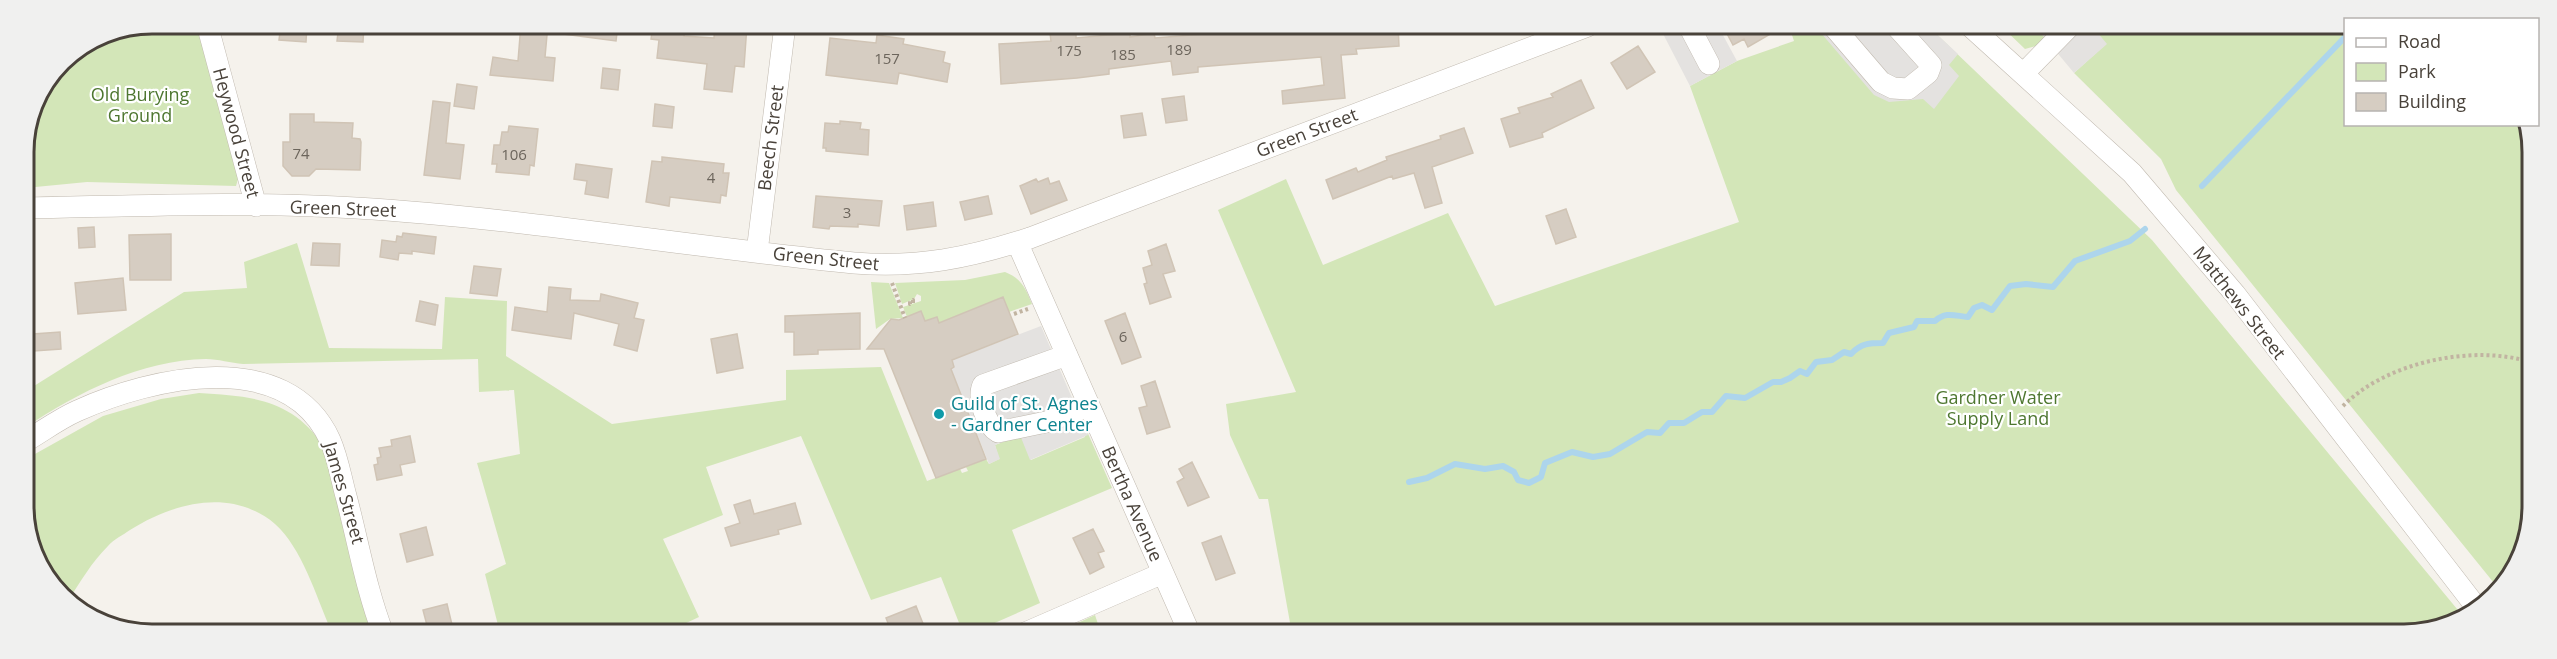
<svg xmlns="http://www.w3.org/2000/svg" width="2557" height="659" viewBox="0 0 2557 659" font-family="'Open Sans',sans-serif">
<rect width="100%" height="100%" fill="#f5f2ec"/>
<path fill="#d3e6b8" d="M153 24H200L238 179 236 186 87 182 25 188C24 120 36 66 103 34 117 28 137 27 153 24Z
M1789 26H1928L2152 240 2462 615 2413 635 1292 634 1268 499H1259L1230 435 1226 404 1296 392 1218 210 1286 179 1323 265 1448 213 1495 306 1739 222 1690 86 1737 61 1794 41Z
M2001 26H2035L2045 38 2036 46 2025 49Z
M2092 26H2345L2346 124 2529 125 2530 532 2498 588 2176 190 2161 159 2074 73 2106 44Z
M297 243 329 348 442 349 445 297 507 301 506 356 612 424 786 400V370L881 367 927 481 960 469 962 473 968 471 966 467 986 459 989 464 999 459 995 445 1021 435 1031 460 1085 437 1082 420 1112 488 1012 530 1040 603 972 633H963L941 577 871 600 801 436 706 467 723 515 663 539 699 617 665 633H500L485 574 506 564 477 463 520 454 514 390 479 392 478 359 243 364C231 363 218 359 206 359 141 360 79 392 26 427V391L184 292 247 288 244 262Z
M1005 272C1021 278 1026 289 1032 304L1009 312 1003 297 939 323 937 317 925 321 921 311 907 317 903 307 921 301V296L917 294 914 299 902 304 895 283 965 280Z
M871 282 889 283 903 318 890 319 876 329Z
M199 393C251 396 293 399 324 447L375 633H321L330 628C316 596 302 548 275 524 231 487 173 503 130 530 123 535 114 539 108 546 91 563 81 581 68 601L62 598 27 532 26 459 103 416 161 399Z
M1095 615 1101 633H1056Z"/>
<path fill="#e4e2e0" d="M1659 26H1718L1737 61 1690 86Z
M1815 26H1928L1958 54 1949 65 1959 76 1934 109 1923 99 1889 102 1874 95Z
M2035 26H2092L2107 44 2074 73Z
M1041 326 1088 435 1030 460 1020 435 995 445 1000 459 989 464 951 369 954 367 952 360Z"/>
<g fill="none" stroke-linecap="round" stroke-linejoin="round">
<path stroke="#add5ec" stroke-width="6" d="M2202 186 2346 36
M1409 482 1427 478 1455 464 1485 469 1503 466 1514 472 1518 480 1529 483 1541 477 1545 463 1572 452 1593 457 1610 454 1647 432 1660 433 1669 423H1684L1702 412H1712L1726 396 1745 398 1773 382H1781L1790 378 1800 371 1807 374 1816 362 1832 360 1844 352 1851 354C1861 343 1870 343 1883 343L1889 333 1914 327 1917 321H1935C1946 311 1955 316 1968 317L1974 308 1982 305 1992 310 2010 286 2026 284 2053 287 2075 261 2130 241 2145 229"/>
</g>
<path fill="#d6cdc2" stroke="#d0c4b5" stroke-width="1.5" d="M281 24H307L306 42 279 40Z
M339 24H364L363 42 337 41Z
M521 24H548L545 57 555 58 553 81 490 75 493 57 518 61Z
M565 24 618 25 616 41 564 34Z
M653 25 685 26 684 36 714 38 715 25H747L744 67 735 66 732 92 704 89 707 64 657 58 659 40 651 39Z
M1368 25H1398L1399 46 1356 49 1357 54 1341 55 1345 98 1283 104 1282 91 1324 85 1321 57 1198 67V72L1173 75 1171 61 1109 69V74L1077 78 1001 84 999 44 1051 41 1050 33 1076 31V38L1130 33V37L1154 33 1155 38 1290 27 1291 32Z
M1723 26H1784L1748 47 1744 39 1733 45Z
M877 35 904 39 903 44 945 52 943 62 950 64 947 82 899 73 897 84 826 75 830 38 876 43Z
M1638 46 1655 72 1627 89 1611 63Z
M603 68 620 70 618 90 601 88Z
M1581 80 1594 108 1542 133 1543 137 1510 147 1501 119 1520 113 1518 108 1553 97 1551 94Z
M457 84 477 87 474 109 454 106Z
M1184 96 1187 120 1166 123 1162 99Z
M433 101 450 103 446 143 464 145 460 179 424 175Z
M655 104 674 107 672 128 653 126Z
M1142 113 1146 135 1124 138 1121 116Z
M290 114H314V122L353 123 352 138 360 139 361 142 360 170 316 169 309 176H292L283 166V142H290Z
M840 121 861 123 860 129 869 130 868 155 826 151V148H823L825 123 840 124Z
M509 126 538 129 534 166 530 165 529 175 496 172 497 164H492L494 145H500L502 132H508Z
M1464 128 1473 153 1432 167 1442 203 1425 208 1414 173 1393 179 1392 176 1333 199 1326 180 1356 168 1358 172 1387 160 1386 157 1441 139 1440 136Z
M662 157 724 164 723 173H729L726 196 721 195 720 203 670 197 669 206 646 202 652 161 662 162Z
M576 164 612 169 608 198 585 194 587 181 574 179Z
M1048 178 1050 184 1059 181 1067 200 1031 214 1020 186 1036 179 1038 182Z
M816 196 882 201 879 226 858 224V227L830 226 829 229 813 227Z
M988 196 992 214 965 220 960 202Z
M933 202 936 226 907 230 904 206Z
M1566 209 1576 237 1556 244 1546 216Z
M94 227 95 247 79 248 78 228Z
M403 233 436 237 434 254 412 251V254L399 253 398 260 380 257 382 240 396 242 397 236 402 237Z
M171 234V280H130L129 235Z
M313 243 340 244 339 266 311 265Z
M1166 244 1175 271 1163 274 1171 297 1150 304 1144 284 1147 283 1143 268 1152 265 1148 251Z
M474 266 501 269 497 296 470 293Z
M123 278 126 310 78 314 75 283Z
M549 287 571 289 570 300 600 301 601 294 638 303 634 318 644 320 637 351 614 345 619 324 574 313 571 339 512 330 515 307 547 312Z
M1003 297 1018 334 952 360 954 367 951 369 986 459 936 478 884 349H867L891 319 899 320 921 311 925 321 937 317 939 323Z
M420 301 438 305 435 325 416 321Z
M860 313V349L818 350V354L794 355V332H785V316Z
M1125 313 1141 357 1122 364 1105 321Z
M60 332 61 349 34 351 33 334Z
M737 334 743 368 717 373 711 339Z
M1155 381 1170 427 1147 434 1139 408 1147 406 1141 386Z
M410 436 415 462 400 465 402 475 377 480 374 465 378 464 377 458 381 457 379 448 392 446 391 440Z
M1192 462 1209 497 1188 506 1177 482 1184 478 1179 469Z
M750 500 754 514 795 503 801 524 778 530 779 534 731 546 725 528 740 523 734 505Z
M426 527 433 555 407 562 400 534Z
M1093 529 1104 551 1098 553 1104 567 1090 574 1073 538Z
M1221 536 1235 573 1216 580 1202 543Z
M447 604 454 633H429L423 610Z
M916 606 924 626 906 633H892L886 618Z"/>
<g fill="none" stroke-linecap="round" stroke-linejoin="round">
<g stroke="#c0b9af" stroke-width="22">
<path id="minor" d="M207 24 256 206
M1689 26 1709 64
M1833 26 1881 82 1893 88 1908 89 1928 73 1931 65 1896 26
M1970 26 2132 173 2235 294 2477 608
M2023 74 2070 26
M25 208C135 206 246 201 356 208 523 218 688 247 854 263 919 268 968 258 1030 238L1588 26
M1017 242 1190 634
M757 252 785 25
M1067 355 983 385C977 398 986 425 998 432L1046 422 1089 406
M26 441C43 431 59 419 77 411 152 377 287 346 330 440 338 458 341 478 346 496 358 541 366 589 383 633
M1025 633 1163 573"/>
</g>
<path stroke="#c1b4a1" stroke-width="4" stroke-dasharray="3 3" stroke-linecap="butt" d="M892 283 905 318
M913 300V303L910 304V301Z
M1014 314 1028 309
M2343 406C2386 362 2473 344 2530 362"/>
<use href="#minor" stroke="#fff" stroke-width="21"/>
</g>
<circle fill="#0f9aa8" stroke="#fff" stroke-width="2" cx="939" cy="414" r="6"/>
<g text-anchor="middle" stroke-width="4.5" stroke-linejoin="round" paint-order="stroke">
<g font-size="15" fill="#6c655c">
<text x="1179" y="55">189</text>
<text x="1069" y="56">175</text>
<text x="1123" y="60">185</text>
<text x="887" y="64">157</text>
<text x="301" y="159">74</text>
<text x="514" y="160">106</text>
<text x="711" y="183">4</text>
<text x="847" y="218">3</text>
<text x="1123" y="342">6</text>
</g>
<g font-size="18" fill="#4e7730" stroke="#fff">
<text x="140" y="101">Old Burying<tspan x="140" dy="21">Ground</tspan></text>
<text x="1998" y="404">Gardner Water<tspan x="1998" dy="21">Supply Land</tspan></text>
</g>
<g font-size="18" fill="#49423a" stroke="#fff">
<text transform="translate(236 133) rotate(75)" y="6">Heywood Street</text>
<text transform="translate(1307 133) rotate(-21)" y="6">Green Street</text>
<text transform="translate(771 138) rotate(-83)" y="6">Beech Street</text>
<text transform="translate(343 209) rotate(2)" y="6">Green Street</text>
<text transform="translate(826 259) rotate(6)" y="6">Green Street</text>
<text transform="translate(2239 303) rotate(52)" y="6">Matthews Street</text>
<text transform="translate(344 493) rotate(74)" y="6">James Street</text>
<text transform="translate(1132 504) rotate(66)" y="6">Bertha Avenue</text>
</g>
<g font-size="18" fill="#0d838f" stroke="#fff" text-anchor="start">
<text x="951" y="410">Guild of St. Agnes<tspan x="951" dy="21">- Gardner Center</tspan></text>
</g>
</g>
<path d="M0 0H2557V659H0ZM152 34H2404A118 118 0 0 1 2522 152V506A118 118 0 0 1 2404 624H152A118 118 0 0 1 34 506V152A118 118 0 0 1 152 34Z" fill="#f0f0ef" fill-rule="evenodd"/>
<path fill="none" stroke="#49423a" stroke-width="3" d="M152 34H2404A118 118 0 0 1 2522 152V506A118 118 0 0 1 2404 624H152A118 118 0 0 1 34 506V152A118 118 0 0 1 152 34Z"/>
<rect x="2344" y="18" width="195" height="108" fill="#ffffff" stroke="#b6b3b0" stroke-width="1.5"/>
<rect x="2356" y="38" width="30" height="9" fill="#ffffff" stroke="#b6b3b0" stroke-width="1.5"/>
<text x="2398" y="48" font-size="18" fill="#49423a">Road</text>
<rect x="2356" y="63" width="30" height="18" fill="#d3e6b8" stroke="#b6b3b0" stroke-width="1.5"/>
<text x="2398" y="78" font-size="18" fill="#49423a">Park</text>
<rect x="2356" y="93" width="30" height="18" fill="#d6cdc2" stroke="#b6b3b0" stroke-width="1.5"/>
<text x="2398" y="108" font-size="18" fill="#49423a">Building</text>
</svg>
